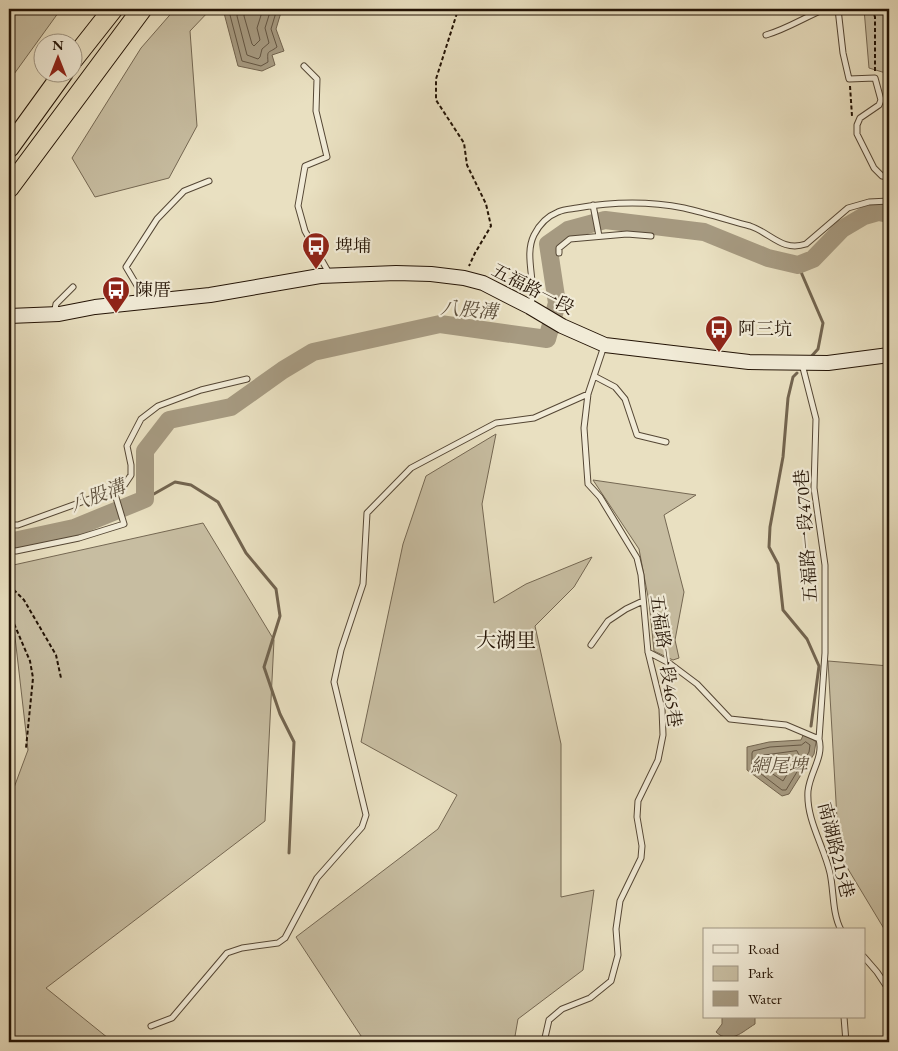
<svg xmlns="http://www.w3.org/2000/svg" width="898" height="1051" viewBox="0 0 898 1051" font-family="'EB Garamond','Noto Serif TC',serif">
<rect width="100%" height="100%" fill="#e9e0c1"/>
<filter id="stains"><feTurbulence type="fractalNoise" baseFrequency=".004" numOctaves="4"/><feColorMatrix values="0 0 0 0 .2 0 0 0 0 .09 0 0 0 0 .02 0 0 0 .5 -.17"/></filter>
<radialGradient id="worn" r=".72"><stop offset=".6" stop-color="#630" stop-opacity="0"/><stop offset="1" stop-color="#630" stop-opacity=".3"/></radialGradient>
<path fill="#c7bda1" stroke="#756853" d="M9 9H61L9 81Z
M175 9H211L190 31 197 126 169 178 95 197 72 158 141 48Z
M864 9H889V74L869 68Z
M496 434 482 504 494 603 526 584 592 557 574 587 535 626 561 744V897L594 890 583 970 518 1019 514 1042H365L296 937 438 829 457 795 361 742 403 544 426 476Z
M593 480 696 495 664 515 684 592 675 640 679 658 673 660 654 651 649 602 639 549Z
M203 523 274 640 265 821 46 988 108 1038 111 1042H9V801L28 750 9 585V566Z
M828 661 889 666V937L839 854Z"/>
<path fill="#a69a81" stroke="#72644f" d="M228 9H282L276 29 284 51 272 55 275 65 262 71 238 66 224 13Z
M804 733 816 742 814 754 789 794 782 796 747 770V747L769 742 801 740Z
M722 1017H755V1024C742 1032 730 1045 716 1032L722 1024Z"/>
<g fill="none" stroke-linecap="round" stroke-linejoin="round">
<path stroke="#645643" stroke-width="1" d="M231 9 230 15 242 61 261 66 268 62C267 49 268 54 277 47L271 29 277 9
M238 9 237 16 247 55 258 59 260 57 262 49 269 43 265 28 271 9
M245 9 244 16 252 44 254 46 260 40 257 28 263 9
M806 742 810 745 809 752 786 790H782L752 767V753L753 751 770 747 801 745Z
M797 751 799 755 783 781 758 764 760 756Z"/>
<path stroke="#72644f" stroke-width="3" d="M798 265 823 323 818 349 809 359
M797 373 793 377 788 398 783 457 770 527 769 547 778 564 783 610 807 639 819 666 811 726
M145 499 175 482 191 485 218 502 246 553 276 589 280 616 264 667 280 714 294 742 289 853"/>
<path stroke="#a69a81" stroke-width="18" d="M9 542 74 528 145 499V451L169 420 231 407 283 370 313 352 440 324 547 339 557 303 548 244 568 230 605 220 704 232 768 258 798 265 813 259 842 229 864 216 878 212 889 214"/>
<g stroke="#544634" stroke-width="7">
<path id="lane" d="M838 9 843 53 849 79 875 78 881 100 879 105 860 118 857 125V134L874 168 882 176 889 177
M766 35C787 29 805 17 825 9
M304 66 317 79 316 111 327 157 305 166 298 206 305 231 329 273
M593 205 599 236
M559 253V248L570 239 627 234 651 236
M145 299 126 267 157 219 184 191 209 181
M530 307C538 284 523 257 534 235 539 225 548 216 558 212 564 209 571 209 577 208 611 202 649 201 684 208 706 213 728 220 750 226 771 233 782 252 806 244L848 208 869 202 889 201
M54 314 56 304 73 287
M802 364 816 419 814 488 825 565V653L819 739
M594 376 615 387 625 399 637 435 666 442
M9 525H18L123 487 131 475V465L127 446 141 419 158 406 201 390 247 379
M9 550 16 551 79 538 124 524 114 491
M591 645 608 621 626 609 643 601
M648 652 669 663 697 684 730 719 786 725 819 739C824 757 810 772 808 791 806 820 824 846 830 873 834 891 832 913 841 930
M864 957 877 972 889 990
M844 1017 846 1042
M151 1026 172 1018 227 953 242 948 278 943 285 938 317 878 362 827 366 815 334 682 341 650 363 584 367 513 411 468 496 423 534 418 588 394
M544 1042 549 1020 562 1009 590 998 611 981 618 955 616 929 620 901 641 858 642 846 637 817 638 801 658 760 663 735 662 709 648 652 641 575 637 558 600 497 588 484 584 428 588 394 604 346"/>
</g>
<g stroke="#231305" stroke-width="16">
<path id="secondary" d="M9 316 59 314 95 307 210 295 320 276 396 273 431 274 464 278 483 283 530 307 562 326 605 345 749 362 828 363 889 355"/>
</g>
<g stroke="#231305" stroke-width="21">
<path id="highway" d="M72 61 113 9
M9 148 64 72
M9 188 142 9"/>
</g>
<path stroke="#231305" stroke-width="2" stroke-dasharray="4 2.5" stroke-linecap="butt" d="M872 9 875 17V71
M457 13 436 79V100L464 143 467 165 486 204 491 226 475 253 469 266
M850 86 852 116
M9 585 24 600 56 655 61 678
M9 612 30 661 33 678 26 748"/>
<use href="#lane" stroke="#f1ebd7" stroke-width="5"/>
<use href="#secondary" stroke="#f1ebd7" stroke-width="14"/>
<use href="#highway" stroke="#e9e0c1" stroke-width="19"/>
</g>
<defs>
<g id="bus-pin" transform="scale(1.4375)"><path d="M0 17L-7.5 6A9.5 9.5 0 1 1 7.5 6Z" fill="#8f2418" stroke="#f1ebd7"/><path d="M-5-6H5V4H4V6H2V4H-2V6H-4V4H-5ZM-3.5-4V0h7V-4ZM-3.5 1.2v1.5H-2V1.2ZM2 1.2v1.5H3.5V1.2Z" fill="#fff"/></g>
</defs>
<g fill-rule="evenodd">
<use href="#bus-pin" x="316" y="246"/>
<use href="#bus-pin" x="116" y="290"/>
<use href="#bus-pin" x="719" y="329"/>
</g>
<g text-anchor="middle" stroke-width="4.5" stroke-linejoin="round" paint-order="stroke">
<g font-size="18" fill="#231305" stroke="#f1ebd7" text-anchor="start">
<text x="335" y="252">埤埔</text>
<text x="135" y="296">陳厝</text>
<text x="738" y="335">阿三坑</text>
</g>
<g font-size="18" fill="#231305" stroke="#f1ebd7">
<text transform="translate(533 289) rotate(27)" y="6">五福路一段</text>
<text transform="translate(806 536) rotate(-94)" y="6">五福路一段470巷</text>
<text transform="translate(666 661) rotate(82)" y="6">五福路一段465巷</text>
<text transform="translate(836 850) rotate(76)" y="6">南湖路215巷</text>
</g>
<g font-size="19" font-style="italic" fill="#5e503d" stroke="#f1ebd7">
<text transform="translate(469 309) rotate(5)" y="7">八股溝</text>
<text transform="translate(97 495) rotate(-21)" y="7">八股溝</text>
<text x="779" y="772">網尾埤</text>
</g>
<g font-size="20" fill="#231305" stroke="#f1ebd7">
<text x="506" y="647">大湖里</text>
</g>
</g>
<rect width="898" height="1051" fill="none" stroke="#e9e0c1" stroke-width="30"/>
<rect x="10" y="10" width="878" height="1031" fill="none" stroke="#231305" stroke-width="2.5"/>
<rect x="15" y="15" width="868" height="1021" fill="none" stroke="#231305"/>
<rect x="703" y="928" width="162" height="90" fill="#f1ebd7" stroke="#9f9583"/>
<rect x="713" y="945" width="25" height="8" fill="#f1ebd7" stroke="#9f9583"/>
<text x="748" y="954" font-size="15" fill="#231305">Road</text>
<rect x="713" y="966" width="25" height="15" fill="#c7bda1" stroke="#9f9583"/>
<text x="748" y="978" font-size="15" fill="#231305">Park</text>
<rect x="713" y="991" width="25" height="15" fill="#a69a81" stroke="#9f9583"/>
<text x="748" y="1004" font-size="15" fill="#231305">Water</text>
<g transform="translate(58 58)"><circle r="24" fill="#f1ebd7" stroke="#9f9583"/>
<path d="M0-4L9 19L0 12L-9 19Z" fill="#8f2418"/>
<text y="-8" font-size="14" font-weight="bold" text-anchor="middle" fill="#231305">N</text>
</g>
<rect width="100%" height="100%" filter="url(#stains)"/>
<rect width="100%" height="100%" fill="url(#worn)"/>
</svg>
